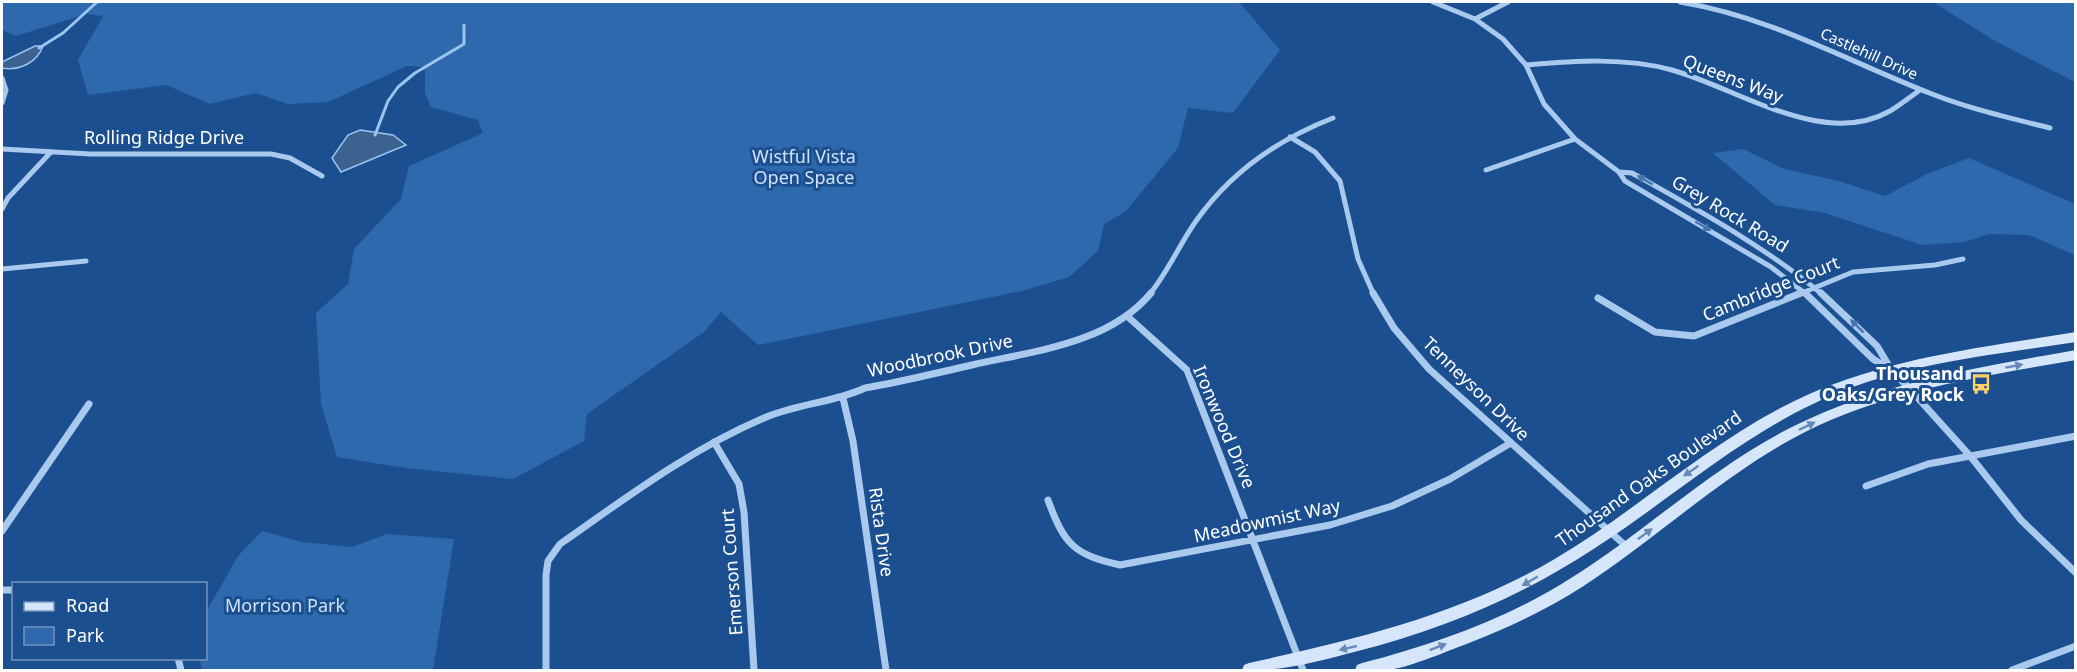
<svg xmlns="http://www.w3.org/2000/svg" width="2077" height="672" viewBox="0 0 2077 672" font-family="'Noto Sans',sans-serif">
<rect width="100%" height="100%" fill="#1b4f8f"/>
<path fill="#2e69ad" d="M2 2H1239L1280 50 1233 113 1188 108 1178 148 1125 212 1104 224 1098 251 1069 277 1022 291 758 345 721 312 704 332 587 414 584 441 513 479 406 468 337 457 321 404 316 313 348 284 354 249 401 199 409 166 483 133 478 120 431 107 425 93V67L407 66 328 102 288 104 256 93 210 104 166 85 88 95 78 60 103 16 86 14 16 36 2 30Z
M1933 2H2075V82L1995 41Z
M1743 149 1784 169 1839 181 1885 196 1927 174 1969 158 2075 204V255L2029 235 1989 234 1965 242 1922 245 1825 213 1775 205 1713 153Z
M262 531 302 542 352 547 387 534 454 539 433 670H202L199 659 206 658V612L238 556Z"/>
<path fill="#3c6290" stroke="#9cc4f0" stroke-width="1.5" d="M35 46H43C37 63 19 71 2 68V62Z
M360 130 393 135 406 145 341 172 332 158 348 135Z"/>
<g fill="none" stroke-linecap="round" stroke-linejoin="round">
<path stroke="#9cc4f0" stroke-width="3" d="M39 48 63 33 97 2
M375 135 388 101 398 87 415 73 464 44V25"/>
<path stroke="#a9c9ee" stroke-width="5" d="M1433 2 1475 19 1503 39 1526 65 1544 104 1575 139 1619 172 1625 181 1771 267 1807 295
M1680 2C1771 17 1847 61 1932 94 1970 109 2010 118 2050 128
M1475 19 1508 2
M1526 65C1574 61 1625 57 1672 70 1737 88 1823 149 1890 111 1900 105 1910 97 1920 90
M2 78 6 90 2 103
M1290 137 1315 152 1340 181 1358 259 1374 295
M2 149 90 154H271L290 158 322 176
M1486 170 1575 139
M1619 172 1632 173C1698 210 1764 246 1823 295
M2 209 8 198 51 152
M2 269 86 261
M1149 295C1168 272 1179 245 1196 221 1230 173 1279 139 1333 118
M1797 295 1853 272 1935 265 1963 259"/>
<path stroke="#a9c9ee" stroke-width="7" d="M1373 293 1394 328 1429 369 1627 547
M1805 293 1873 359 1892 371 1908 387 1971 457 2021 520 2076 573
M1821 293 1877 346 1892 371
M1598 298 1655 332 1694 336 1801 293
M1127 316 1187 370 1303 670
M843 398 853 441 886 670
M714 442 739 484 744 512 754 670
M1866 486 1928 464 2076 436
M1048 500C1064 544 1074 555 1120 565L1330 525 1392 506 1450 479 1509 444
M2 531 89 404
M2 590H14
M178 658 181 670
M546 670V575L548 561 560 544C626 498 689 450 764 418 796 404 832 403 865 388 901 382 936 373 972 365 1033 351 1109 344 1151 293
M2012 670 2076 646"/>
<path fill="#d6e6fa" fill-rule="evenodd" d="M2076 332V342C1988 356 1894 364 1813 404 1733 442 1667 502 1592 550 1520 597 1441 630 1358 651 1320 661 1281 672 1242 670L1244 665 1249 663C1354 640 1459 615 1553 560 1640 509 1714 437 1807 395 1892 357 1985 347 2076 332Z
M2076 350V360C1984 376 1889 390 1805 432 1724 473 1658 538 1582 587 1545 611 1505 629 1464 645 1442 653 1409 668 1386 670 1376 672 1365 670 1355 670L1357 665 1362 663C1435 644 1507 619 1571 578 1648 530 1714 465 1796 425 1883 382 1981 367 2076 350Z"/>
</g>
<defs><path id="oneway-solid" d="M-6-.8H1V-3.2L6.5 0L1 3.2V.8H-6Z" transform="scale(1.5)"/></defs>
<g fill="#4674ac">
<use href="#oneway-solid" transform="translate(1645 180) rotate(-150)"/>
<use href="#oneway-solid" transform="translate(1703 226) rotate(30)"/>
<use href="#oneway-solid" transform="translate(1857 326) rotate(-135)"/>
</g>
<g fill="#668bba">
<use href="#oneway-solid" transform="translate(2014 366) rotate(-10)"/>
<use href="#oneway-solid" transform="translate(1807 426) rotate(-26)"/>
<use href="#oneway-solid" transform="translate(1691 471) rotate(145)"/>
<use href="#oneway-solid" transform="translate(1645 534) rotate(-36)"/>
<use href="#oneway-solid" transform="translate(1530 581) rotate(150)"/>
<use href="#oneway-solid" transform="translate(1438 647) rotate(-21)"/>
<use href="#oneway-solid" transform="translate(1348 648) rotate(167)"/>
</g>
<defs>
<g id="bus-bare" transform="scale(1.62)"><path d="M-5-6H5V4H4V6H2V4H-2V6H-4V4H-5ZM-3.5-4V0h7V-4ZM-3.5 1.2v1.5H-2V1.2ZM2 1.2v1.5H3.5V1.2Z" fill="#ffd166" stroke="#1b4f8f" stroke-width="2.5" paint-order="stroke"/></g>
</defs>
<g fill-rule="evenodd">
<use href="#bus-bare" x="1981" y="384"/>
</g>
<g text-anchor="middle" stroke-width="6" stroke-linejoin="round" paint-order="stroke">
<g font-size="15" fill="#fff" stroke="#1b4f8f">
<text transform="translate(1869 54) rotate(24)" y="5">Castlehill Drive</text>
</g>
<g font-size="18" fill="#fff" stroke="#1b4f8f">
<text transform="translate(1733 79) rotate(21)" y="6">Queens Way</text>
<text x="164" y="144">Rolling Ridge Drive</text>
<text transform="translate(1730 214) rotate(31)" y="6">Grey Rock Road</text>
<text transform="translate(1771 289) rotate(-22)" y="6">Cambridge Court</text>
<text transform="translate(940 356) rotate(-12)" y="6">Woodbrook Drive</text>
<text transform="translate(1476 389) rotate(44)" y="6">Tenneyson Drive</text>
<text transform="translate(1224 427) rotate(67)" y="6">Ironwood Drive</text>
<text transform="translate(1649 479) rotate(-35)" y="6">Thousand Oaks Boulevard</text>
<text transform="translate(1267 521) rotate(-12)" y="6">Meadowmist Way</text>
<text transform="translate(881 532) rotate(82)" y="6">Rista Drive</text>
<text transform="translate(732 572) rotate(-94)" y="6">Emerson Court</text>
</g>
<g font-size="18" fill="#cfe3fa" stroke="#1b4f8f">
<text x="804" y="163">Wistful Vista<tspan x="804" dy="21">Open Space</tspan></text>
<text x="285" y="612">Morrison Park</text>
</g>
<g font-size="18" font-weight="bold" fill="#fff" stroke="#1b4f8f" text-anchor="end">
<text x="1964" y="380">Thousand<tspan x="1964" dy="21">Oaks/Grey Rock</tspan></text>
</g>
</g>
<rect width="2077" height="672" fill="none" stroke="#ffffff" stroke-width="6"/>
<rect x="12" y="582" width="195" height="78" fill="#1b4f8f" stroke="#7695bc" stroke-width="1.5"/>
<rect x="24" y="602" width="30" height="9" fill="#d6e6fa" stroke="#7695bc" stroke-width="1.5"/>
<text x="66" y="612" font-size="18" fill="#ffffff">Road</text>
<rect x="24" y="627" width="30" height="18" fill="#2e69ad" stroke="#7695bc" stroke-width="1.5"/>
<text x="66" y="642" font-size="18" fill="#ffffff">Park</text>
</svg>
